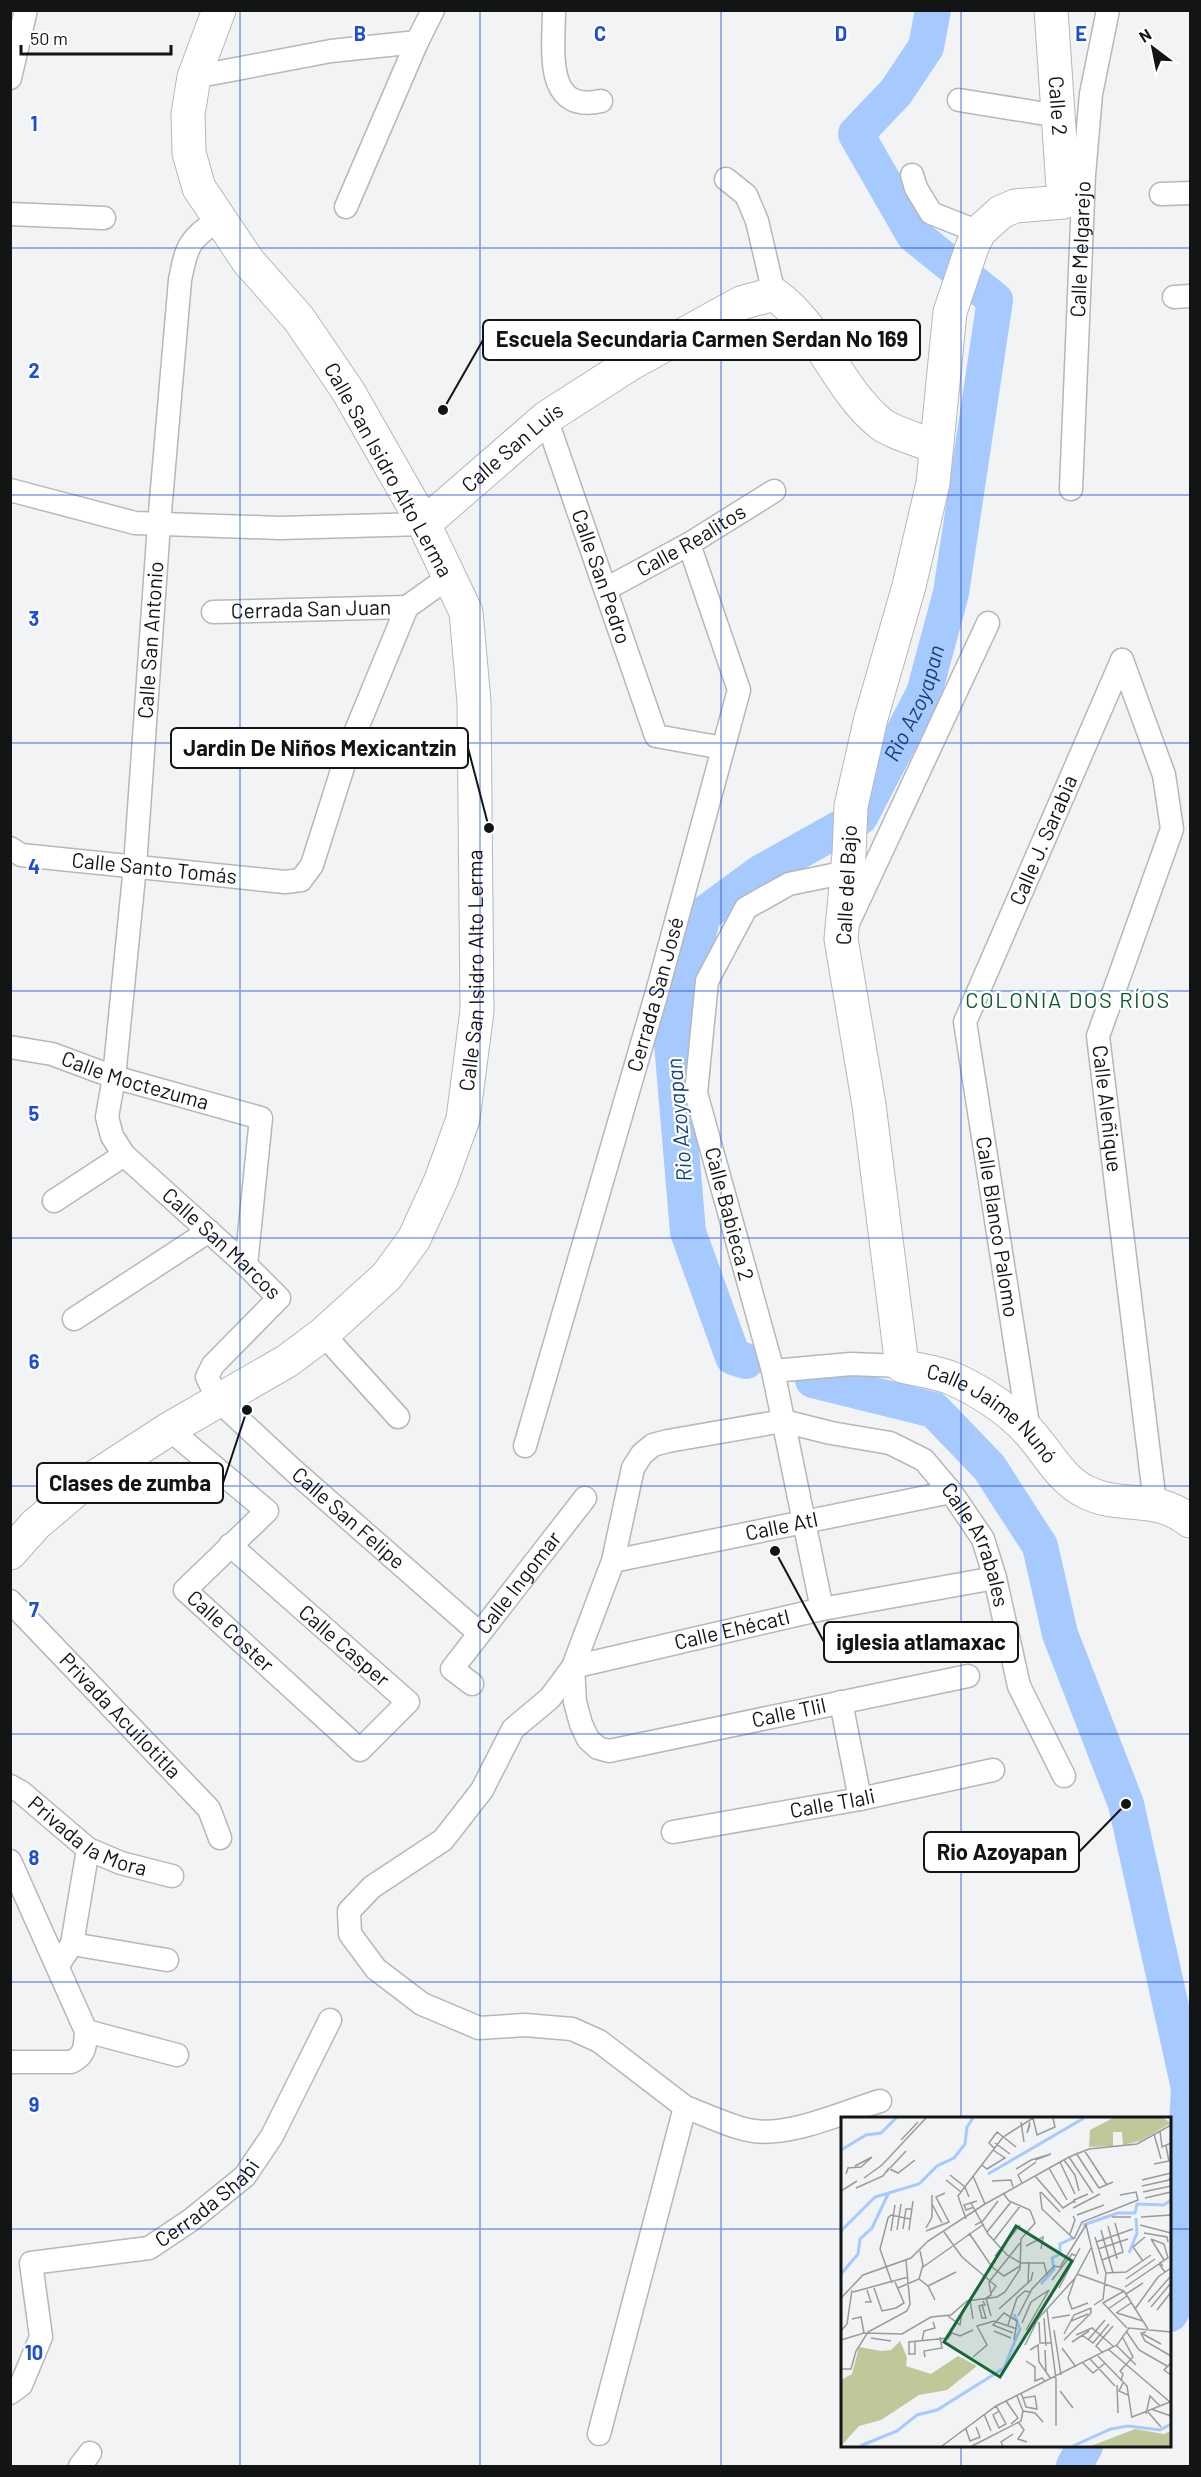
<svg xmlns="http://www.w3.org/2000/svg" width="1201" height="2477" viewBox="0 0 1201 2477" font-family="Barlow,sans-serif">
<rect width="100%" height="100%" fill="#f2f3f5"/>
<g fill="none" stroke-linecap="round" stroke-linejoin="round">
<g stroke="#a6cafe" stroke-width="36">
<path id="s1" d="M746 1361 733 1357 688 1232 672 1043 703 915 760 873 860 817 924 693 951 593 995 300 914 235 856 134 896 92 926 47 933 10"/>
<path d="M813 1380 934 1410 989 1467 1040 1546 1060 1634 1126 1804 1189 2088 1177 2302 1170 2314"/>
<path d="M1074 2466 1085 2446"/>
</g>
<g stroke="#b6b7b8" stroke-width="25">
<g id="street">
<path d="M554 10C554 48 543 114 601 101"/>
<path d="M194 77 331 51 417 42"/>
<path d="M10 78 26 10"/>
<path d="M959 100 1058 116"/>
<path d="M912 175 916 188 931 213 979 232"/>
<path d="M726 179 746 195 757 221 774 294"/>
<path d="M1161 194 1190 193"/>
<path d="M346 207 417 42 433 10"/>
<path d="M10 214 104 218"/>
<path id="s2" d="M219 219C189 240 187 244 180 280L159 524 135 866 114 1077 107 1117 112 1136 124 1155 246 1265 279 1298 213 1365 207 1377 219 1401 293 1470 479 1633"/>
<path d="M1174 297 1190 296"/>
<path id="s3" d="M546 418 656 736 723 748"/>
<path id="s4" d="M1071 489 1084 175 1091 94 1108 10"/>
<path d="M10 490 135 523 280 528 424 524"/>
<path id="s5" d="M606 589 689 544 774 491"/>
<path id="s6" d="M213 612 407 607"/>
<path id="s7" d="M1122 660 1164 775 1172 829 1098 1036 1155 1503"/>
<path id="s8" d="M10 848 21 855 285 882 301 880 312 865 350 745 407 607 449 577"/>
<path d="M849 921 988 623"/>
<path id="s9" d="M10 1047 52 1054 114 1077 261 1118 246 1265"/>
<path d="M54 1201 124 1155"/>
<path d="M74 1319 209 1231"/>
<path d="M323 1334 398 1417"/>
<path d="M773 1371 851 1364 902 1366"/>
<path id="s10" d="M169 1429 267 1511 185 1590 360 1750 408 1702 230 1545"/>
<path id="s11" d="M1029 1431 965 1022 1122 660"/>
<path id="s12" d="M525 1446 657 992 739 690 689 544"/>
<path id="s13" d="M613 1561 951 1492"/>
<path id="s14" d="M10 1601 209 1809 220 1838"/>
<path d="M822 1609 773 1371 696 1093 707 981 746 908 789 884 847 872"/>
<path id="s15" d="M968 1676 609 1751 598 1748 588 1739 581 1724 575 1702 573 1667 613 1561 633 1468 642 1454 653 1445 668 1441 783 1421 831 1433 890 1443 924 1460 951 1492 983 1539 995 1578 1019 1686 1064 1776"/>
<path id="s16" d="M472 1684 452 1669 585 1498"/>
<path d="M841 1702 860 1799"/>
<path id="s17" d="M10 1786 21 1792 88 1849 121 1863 172 1876"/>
<path id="s18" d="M673 1832 860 1799 993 1770"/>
<path d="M10 1861 86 2031C85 2046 86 2055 71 2062H10"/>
<path d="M72 1944 167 1960"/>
<path d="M58 1965 72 1944 88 1849"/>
<path d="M86 2031 177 2055"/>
<path d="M685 2107C704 2114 735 2129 754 2131 792 2136 844 2112 880 2101"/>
<path id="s19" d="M10 2393 21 2385 41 2337 31 2263 149 2248 191 2220 245 2176 272 2136 330 2020"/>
<path id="s20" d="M599 2434 685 2107 599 2041 572 2029 525 2025 479 2028 422 2004 376 1969 350 1934 349 1911 372 1887 443 1840 482 1790 513 1729 550 1698 573 1667 822 1609 995 1578"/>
<path d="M80 2466 90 2453"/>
</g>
</g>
<g stroke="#b6b7b8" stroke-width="35">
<g id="secondary">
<path id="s21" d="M1051 10 1064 202 1015 206 1001 212 979 232 972 247 950 312 933 483 909 586 871 718 851 806 849 854 841 939 869 1105 902 1366C918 1370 936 1372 951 1378 979 1390 1010 1410 1030 1433 1048 1453 1061 1480 1086 1492 1122 1510 1155 1493 1190 1521"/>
<path id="s22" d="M424 524 546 418 630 364 741 303 774 294C820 326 836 387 880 423 892 433 920 440 936 447"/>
<path id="s23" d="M10 1553 36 1524 81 1486 169 1429 287 1361 323 1334 387 1276 414 1239 441 1180 463 1119 477 1011 474 702 466 612 424 524 348 391 299 319 248 261 199 188 189 153 188 114 194 77 219 10"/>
</g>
</g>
<use href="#street" stroke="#fff" stroke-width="22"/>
<use href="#secondary" stroke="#fff" stroke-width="33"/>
</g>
<path fill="none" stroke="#1d4ed8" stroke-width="1.5" stroke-opacity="0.55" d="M240 10V2466M480 10V2466M721 10V2466M961 10V2118M10 248H1190M10 495H1190M10 743H1190M10 991H1190M10 1238H1190M10 1486H1190M10 1734H1190M10 1982H1190M10 2229H842M1170 2229H1190M961 2446V2466"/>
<g text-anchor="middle" stroke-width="4.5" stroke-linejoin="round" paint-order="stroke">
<g font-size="21" fill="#131414" stroke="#fff">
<text dy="7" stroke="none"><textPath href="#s21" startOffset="96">Calle 2</textPath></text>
<text dy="7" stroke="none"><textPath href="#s4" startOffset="240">Calle Melgarejo</textPath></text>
<text dy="7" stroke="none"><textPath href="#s22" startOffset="117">Calle San Luis</textPath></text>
<text transform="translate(388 470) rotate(61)" y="7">Calle San Isidro Alto Lerma</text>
<text dy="7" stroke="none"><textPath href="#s5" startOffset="98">Calle Realitos</textPath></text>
<text dy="7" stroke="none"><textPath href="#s3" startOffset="168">Calle San Pedro</textPath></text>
<text dy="7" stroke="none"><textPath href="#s6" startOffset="98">Cerrada San Juan</textPath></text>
<text transform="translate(151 640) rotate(-86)" y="7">Calle San Antonio</text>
<text dy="7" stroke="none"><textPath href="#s11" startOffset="612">Calle J. Sarabia</textPath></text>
<text dy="7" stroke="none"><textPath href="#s8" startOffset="147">Calle Santo Tomás</textPath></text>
<text transform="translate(847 885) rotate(-87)" y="7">Calle del Bajo</text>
<text dy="7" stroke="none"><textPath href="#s23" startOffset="795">Calle San Isidro Alto Lerma</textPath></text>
<text dy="7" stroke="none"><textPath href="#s12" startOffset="470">Cerrada San José</textPath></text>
<text dy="7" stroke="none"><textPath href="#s9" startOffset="130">Calle Moctezuma</textPath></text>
<text dy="7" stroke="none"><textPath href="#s7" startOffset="470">Calle Aleñique</textPath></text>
<text transform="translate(729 1214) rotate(75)" y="7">Calle Babieca 2</text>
<text transform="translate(997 1227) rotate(81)" y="7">Calle Blanco Palomo</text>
<text dy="7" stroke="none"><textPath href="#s2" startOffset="1090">Calle San Marcos</textPath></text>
<text dy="7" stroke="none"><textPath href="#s21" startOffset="1546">Calle Jaime Nunó</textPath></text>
<text dy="7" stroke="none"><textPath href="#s2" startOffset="1478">Calle San Felipe</textPath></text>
<text dy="7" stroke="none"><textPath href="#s13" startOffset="172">Calle Atl</textPath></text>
<text dy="7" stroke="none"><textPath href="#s15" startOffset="1086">Calle Arrabales</textPath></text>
<text dy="7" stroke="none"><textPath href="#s16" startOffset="134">Calle Ingomar</textPath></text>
<text dy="7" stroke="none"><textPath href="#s20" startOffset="1256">Calle Ehécatl</textPath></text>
<text dy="7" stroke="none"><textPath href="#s10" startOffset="303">Calle Coster</textPath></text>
<text transform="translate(344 1646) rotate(41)" y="7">Calle Casper</text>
<text transform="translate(789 1713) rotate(-12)" y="7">Calle Tlil</text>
<text dy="7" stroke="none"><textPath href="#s14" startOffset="159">Privada Acuilotitla</textPath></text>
<text dy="7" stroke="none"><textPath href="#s18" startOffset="162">Calle Tlali</textPath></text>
<text dy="7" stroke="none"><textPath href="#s17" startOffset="94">Privada la Mora</textPath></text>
<text dy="7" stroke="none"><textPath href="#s19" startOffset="333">Cerrada Shabi</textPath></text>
</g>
<g font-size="22" font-style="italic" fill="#15417d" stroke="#fff">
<text dy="8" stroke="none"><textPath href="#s1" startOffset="780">Rio Azoyapan</textPath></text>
<text transform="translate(679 1120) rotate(-95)" y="8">Rio Azoyapan</text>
</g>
<g font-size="22" letter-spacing="1.5" fill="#0f5b30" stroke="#fff">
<text x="1068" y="1008">COLONIA DOS RÍOS</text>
</g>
</g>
<g transform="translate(841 2117)">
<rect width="330" height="330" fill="#f2f3f5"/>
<path d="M272 1H322L330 6 299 24 282 28 281 15H272V29L248 30 249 13ZM59 224 66 240 65 249 90 257 117 239 136 249 106 273 78 278 40 303 18 309 0 329V263L11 257 18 230 40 234 50 233ZM294 312 323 317 330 314V329H250Z" fill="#bec898"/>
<path fill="none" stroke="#a6cafe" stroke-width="3" d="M0 33 25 18 40 16 55 1M147 57 243 1M242 108 277 96H294L296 87 323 88 330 83M0 114 34 80 78 67 96 49 113 41 124 27 126 10 132 1M288 136 296 116 295 101M0 157 17 137 19 122 31 111 48 75M200 167 213 152 211 141 219 137V127L232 121M19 329 56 314 76 298 96 293 163 251 179 212 173 197M232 329 270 312 287 309 319 313 330 307"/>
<path fill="none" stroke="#999a9b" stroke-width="1.5" d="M192 1 196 18 214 10 212 1M180 5 183 25M189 5 186 16 189 8M319 14 321 30 330 26M313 17 320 42M60 23 77 5M154 26 169 37M153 31 148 26 156 15 175 30M243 33 266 68M235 36 258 71 272 65M228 40 252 76M223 43 234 58 238 74M219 45 234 77M313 47 328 44 325 29M141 48 146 52 164 41 152 33M14 49 31 40M49 51 65 34M208 51 226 83M49 52 57 56 74 43M175 52 190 43 210 37 194 43M5 57 7 51 20 50 31 40M109 58 124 70 128 80M132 59 144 87M194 59 222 91 233 84M23 61 41 48 85 1M105 63 120 75M301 63 330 56M151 64 170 63 172 70M181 66 177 58 195 45M301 69 328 63 330 58M15 71 42 59 48 51 46 55M0 74 16 64M199 75 201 92 233 122M200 75 219 95M302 75 330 69M304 81 330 75M130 86 147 117 166 138 180 146H203L206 158M234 86 233 83 247 77M91 87 101 106M133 90 125 93 123 88 136 84M232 91 259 77M236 98 263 88M271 100H290M300 100 330 98M125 102 117 79 162 20 192 1M134 108 142 104 157 84M299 108 330 116M267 109 276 142M85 111 91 100V78M62 112 65 92H71M56 113 60 87M68 113 72 84M260 113 272 156M50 114 54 88M85 114 108 105 95 80 104 76M103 115 121 140 155 169 150 176M146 115 170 85M128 116 151 150 163 159 179 149M303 116 326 120 327 125M229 117 234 103 232 99M254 120 265 156M233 122 241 105 297 83 295 75 279 78M310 122 323 127 327 141 319 146 322 149M310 122 323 143M153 123 180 88M255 125 292 112M185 129 202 120 200 132M257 132 287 122M154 139 179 108M261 143 282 135 274 106M302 144 292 130 304 120M82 150 143 107M219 150 245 108 257 157M265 156 285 155 310 138M236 157 283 174M234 161 227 181 231 192 247 186M78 162 82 148 79 134M78 162 87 169 94 183M285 162 314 142M211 163 231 137 235 139M187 165 188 145M51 166 39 132 47 101 50 98 69 102M87 169 115 155M284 170 318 147 324 155M33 171 41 194 55 191 63 186 54 165M57 171 78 162M218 171 239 131M283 174 262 186 286 211M283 174 307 212M12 175 67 160M285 177 302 166M0 181 22 158 70 141 87 124 144 87 228 40 248 32 296 27 330 8M129 183 132 202M24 185H30L26 173M307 185 330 159M141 188 145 201H141L138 189 141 188H144L142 184M253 188 262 182 265 156M310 190 330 166M158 192 190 163 192 155M267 192 286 179M294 192 317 160 330 151M206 193 215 262V309M316 193 330 175M275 196 290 186M276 196 302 204M107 199 119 208 121 196M150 199 145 181 150 178 148 165 179 126M177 199 191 172 213 149 219 150M203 201 205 229M211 201 229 198M11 202 20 200 23 216M230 204 247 197M198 205 199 226H211M181 206 190 185 208 173M167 208 176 181 184 174 189 175M185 213 208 173M213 213 220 258M0 214 6 207 11 173M153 214 170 221M285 214 298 233 326 249M305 215 300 216 304 224 330 239M172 216 152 208 163 196 176 204 173 223M300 216 320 227M223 217 233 198 250 191M235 218 251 211 272 229M241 218 252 226 268 207M30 221 50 224M0 223 23 216 61 217 90 200 110 198 126 184 156 180 164 175 179 152 180 122 194 106 189 93 168 84 162 76M223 223 250 196V191M247 223 264 203M81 224 83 214 94 211 92 205M231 225 248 214M184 228 197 202 234 161 250 131M275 228 295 248M221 231 235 250M267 232 329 285M189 233 197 228 198 245 210 262M204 233 205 254M262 236 255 229 272 209M67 237H74V225M68 237V225L107 221 111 216 119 219 132 213M257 239 286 269 291 301M84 240 83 234 101 231 99 220M132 240 146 228 136 209 153 204 176 212M249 242 274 269M185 244 194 250V264L201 261 204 264M241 245 252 256 264 246M330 246 323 253 330 258M0 252H10L15 234 27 215 66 194 69 187 65 143M280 264 282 257 279 254 292 240 282 221M282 266 278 274 287 278M276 268 277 296M219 274 232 291M180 276 182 281 185 290 196 292 194 279 182 281M165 284 177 301 170 307M155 289 158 294 165 307 158 311 152 298 158 294M310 292 330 299M182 294 194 296 202 305M307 295 320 310M143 297 150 314M305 297 309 279 319 289M291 300 329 285M178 306 183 313 177 322 186 325M125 312 129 324 139 320 135 310M101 329 155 289 276 228 288 211 330 215M131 329 180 304 182 294 176 279M162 329 160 325 172 317"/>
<path fill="#166838" fill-opacity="0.15" stroke="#166838" stroke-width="3" d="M175 109 231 144 159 260 103 225Z"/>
<rect width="330" height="330" fill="none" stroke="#131414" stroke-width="3"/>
</g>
<g font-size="20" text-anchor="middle" font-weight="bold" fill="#1d4ed8" stroke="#fff" stroke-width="4.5" stroke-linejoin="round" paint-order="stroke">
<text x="360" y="41">B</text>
<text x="600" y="41">C</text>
<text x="841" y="41">D</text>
<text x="1081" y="41">E</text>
<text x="34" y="131">1</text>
<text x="34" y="378">2</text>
<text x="34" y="626">3</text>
<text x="34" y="874">4</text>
<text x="34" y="1121">5</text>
<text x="34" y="1369">6</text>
<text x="34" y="1617">7</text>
<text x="34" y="1865">8</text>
<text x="34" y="2112">9</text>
<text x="34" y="2360">10</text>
</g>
<path fill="none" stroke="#131414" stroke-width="2" d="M443 410L483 340M489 828L468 748M247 1410L223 1483M775 1551L824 1642M1126 1804L1079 1852"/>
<g fill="#131414" stroke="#fff" stroke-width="2">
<circle cx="443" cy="410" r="6"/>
<circle cx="489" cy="828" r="6"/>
<circle cx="247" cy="1410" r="6"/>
<circle cx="775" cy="1551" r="6"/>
<circle cx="1126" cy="1804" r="6"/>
</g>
<g fill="#fff" stroke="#131414" stroke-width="2">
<rect x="483" y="320" width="437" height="40" rx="6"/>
<rect x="171" y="728" width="297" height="40" rx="6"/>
<rect x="37" y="1463" width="186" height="40" rx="6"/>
<rect x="824" y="1622" width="194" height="40" rx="6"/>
<rect x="924" y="1832" width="155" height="40" rx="6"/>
</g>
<g font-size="22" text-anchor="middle" font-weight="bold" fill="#131414">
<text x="702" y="347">Escuela Secundaria Carmen Serdan No 169</text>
<text x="320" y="756">Jardin De Niños Mexicantzin</text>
<text x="130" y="1491">Clases de zumba</text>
<text x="921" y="1650">iglesia atlamaxac</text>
<text x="1002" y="1860">Rio Azoyapan</text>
</g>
<rect width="1201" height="2477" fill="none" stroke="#131414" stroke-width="24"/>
<g transform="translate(1153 48) rotate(328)" stroke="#ffffff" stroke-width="4.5" paint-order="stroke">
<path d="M0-4.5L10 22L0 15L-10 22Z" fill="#131414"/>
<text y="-9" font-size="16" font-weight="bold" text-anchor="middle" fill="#131414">N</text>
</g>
<path d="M21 45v9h150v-9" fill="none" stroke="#131414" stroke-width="3"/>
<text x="30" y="45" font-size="18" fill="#131414" stroke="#ffffff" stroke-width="4.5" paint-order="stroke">50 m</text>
</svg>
